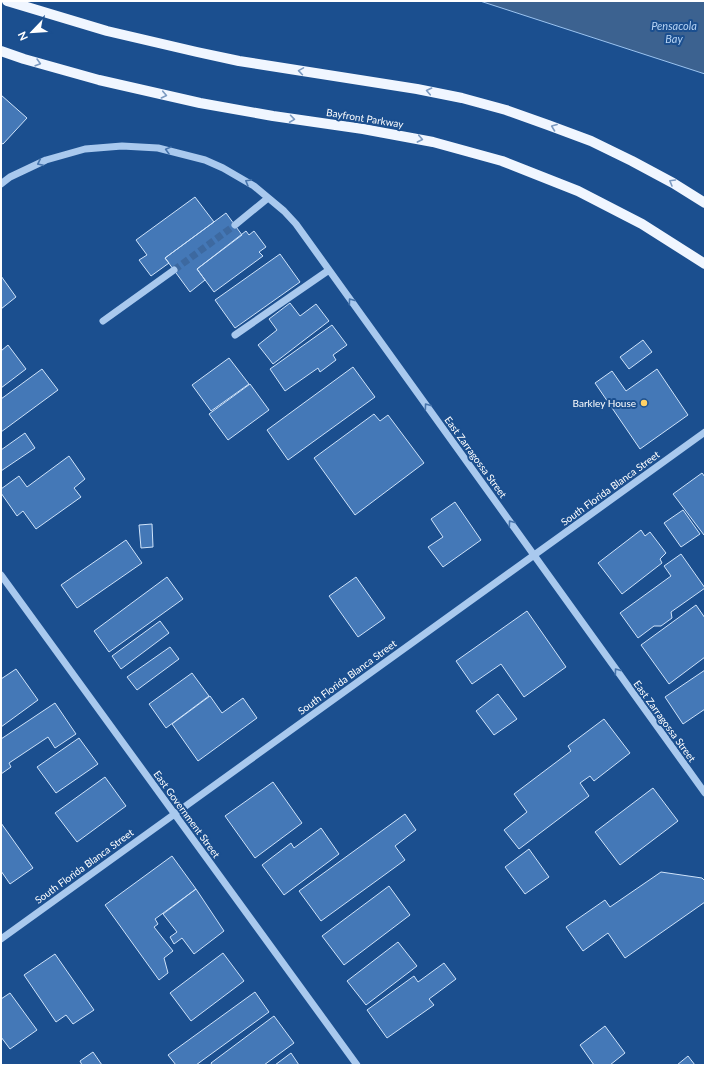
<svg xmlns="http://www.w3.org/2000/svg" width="706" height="1066" viewBox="0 0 706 1066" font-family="Lato,sans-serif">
<rect width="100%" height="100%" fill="#1b4f8f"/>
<path fill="#3c6290" stroke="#9cc4f0" d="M480 1H705V74Z"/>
<path fill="#4478b7" stroke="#cfe3fa" d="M1 95 27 118 3 144 1 143Z
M195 197 214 222 165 258 169 263 151 276 139 260 147 255 136 240Z
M226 213 242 235 197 269 205 280 190 292 165 258Z
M246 231 249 235 254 231 266 247 259 252 263 256 214 292 197 269Z
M280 254 300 282 235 328 215 300Z
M1 276 16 297 1 309Z
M290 303 300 316 316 304 329 321 273 364 258 345 277 330 269 319Z
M332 325 347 345 333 355 336 360 320 372 318 368 285 391 270 369Z
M643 340 652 352 629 369 620 357Z
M8 345 26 369 1 388V351Z
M229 358 249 384 211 411 192 385Z
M353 367 375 397 288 460 267 430Z
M42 369 58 390 1 432V399Z
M657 369 688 415 640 449 595 383 612 371 626 391Z
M250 384 269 410 228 440 209 414Z
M374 414 380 421 388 415 424 463 355 515 314 458Z
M25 433 35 448 1 471V450Z
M69 456 85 479 74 488 81 497 36 529 23 511 17 516 1 493V489L19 476 27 487Z
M702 473 705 477V534L704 535 673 494Z
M455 502 481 540 443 567 428 547 443 537 431 519Z
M683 510 700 534 681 547 664 523Z
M152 524 153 547 141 548 139 525Z
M641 530 645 536 650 532 666 553 660 559 662 563 622 594 598 563Z
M126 540 142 563 77 608 61 585Z
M681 554 705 588 671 612 672 618 661 626H654L638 638 620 613 671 576 664 566Z
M167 577 183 599 109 652 94 631Z
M356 577 385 618 358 637 329 596Z
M696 605 705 618V657L669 684 641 645Z
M527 611 566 667 524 697 501 664 472 684 456 661Z
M160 621 169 633 121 669 112 656Z
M170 647 179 659 137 690 127 677Z
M16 669 38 700 1 727V679Z
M705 670V709L683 724 665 697Z
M192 673 209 696 166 728 149 704Z
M498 694 517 719 494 735 476 711Z
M210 696 222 713 243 698 257 718 198 761 172 724Z
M55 703 76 734 55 748 48 737 9 763 11 767 1 774V739Z
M604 719 630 753 594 781 590 776 580 783 589 796 519 849 504 830 527 812 514 794 571 751 568 746Z
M79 738 98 764 56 793 37 767Z
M105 777 126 806 77 842 55 813Z
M273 782 302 823 255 858 225 816Z
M653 788 678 821 620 865 595 832Z
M405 814 416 830 395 846 405 860 321 921 299 891Z
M1 823 33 868 10 884 1 871Z
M321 828 339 854 284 895 262 865 291 843 294 848Z
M529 849 549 877 525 894 505 867Z
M172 856 196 889 155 919 158 924 154 927 173 951 164 958 168 973 159 980 105 905Z
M661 872 702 878 705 881V902L625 958 608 933 583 951 566 927 605 900 610 907Z
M389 886 410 915 344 965 322 936Z
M196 889 224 931 194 954 182 938 174 944 170 937 177 932 163 914Z
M398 942 417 966 366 1005 347 981Z
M223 953 244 981 191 1021 170 993Z
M55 954 94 1010 73 1024 66 1015 56 1022 24 975Z
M444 963 456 979 429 999 434 1005 387 1038 367 1010 414 976 418 982Z
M255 992 269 1012 196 1065H176L168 1055Z
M10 993 37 1030 10 1049 1 1037V999Z
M274 1016 294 1043 264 1065H212L211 1063Z
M605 1026 625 1053 610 1065H594L580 1045Z
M93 1052 102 1065H82L80 1061Z
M291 1053 299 1065H275Z
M688 1056 695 1065H677Z"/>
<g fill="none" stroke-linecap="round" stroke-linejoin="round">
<path stroke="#3d69a0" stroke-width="7" stroke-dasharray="7 3.5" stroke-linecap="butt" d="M174 270 235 225"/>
<path stroke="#a9c9ee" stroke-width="7" d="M1 184 10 177 46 160 85 149 122 146 158 148 205 160 223 168 254 186 284 211 296 224 705 793
M235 225 268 198
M103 321 174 270
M235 335 329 270
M1 575 357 1065
M1 939 705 432"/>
<path stroke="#f0f6ff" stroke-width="10" d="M7 1 107 31 197 52 239 61 417 89 462 98 506 110 548 125 591 141 632 161 673 183 705 203
M1 51 24 59 99 80 200 103 273 116 363 129 433 142 502 161 578 191 642 224 705 264"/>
</g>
<defs><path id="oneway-chevron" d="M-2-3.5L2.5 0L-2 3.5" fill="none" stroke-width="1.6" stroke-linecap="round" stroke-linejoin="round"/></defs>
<g stroke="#7b9ac1">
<use href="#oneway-chevron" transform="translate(38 63) rotate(16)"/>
<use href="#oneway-chevron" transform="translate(301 71) rotate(-171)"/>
<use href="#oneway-chevron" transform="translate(429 91) rotate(-168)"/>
<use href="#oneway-chevron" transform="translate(164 95) rotate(12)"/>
<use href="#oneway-chevron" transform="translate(292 119) rotate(8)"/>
<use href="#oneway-chevron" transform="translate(554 127) rotate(-159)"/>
<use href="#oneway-chevron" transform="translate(420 139) rotate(11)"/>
<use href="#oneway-chevron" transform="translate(672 182) rotate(-150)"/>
</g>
<g stroke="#4674ac">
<use href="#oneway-chevron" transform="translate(168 150) rotate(-165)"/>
<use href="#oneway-chevron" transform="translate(40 163) rotate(155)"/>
<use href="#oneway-chevron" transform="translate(248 182) rotate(-150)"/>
<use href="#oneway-chevron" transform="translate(351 301) rotate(-126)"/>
<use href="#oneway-chevron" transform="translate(427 406) rotate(-126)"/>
<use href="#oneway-chevron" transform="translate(511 523) rotate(-126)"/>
<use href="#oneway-chevron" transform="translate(617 671) rotate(-126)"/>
</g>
<circle fill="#ffd166" stroke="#1b4f8f" stroke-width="1.5" cx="644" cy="403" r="4"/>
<g text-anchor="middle" stroke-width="4" stroke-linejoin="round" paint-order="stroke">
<g font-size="10" fill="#fff" stroke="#1b4f8f">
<text transform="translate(365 118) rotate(9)" y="4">Bayfront Parkway</text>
<text transform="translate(476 457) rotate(54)" y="4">East Zarragossa Street</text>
<text transform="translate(610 488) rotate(-36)" y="4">South Florida Blanca Street</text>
<text transform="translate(347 677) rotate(-36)" y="4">South Florida Blanca Street</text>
<text transform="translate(665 721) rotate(54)" y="4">East Zarragossa Street</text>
<text transform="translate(187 814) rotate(54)" y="4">East Government Street</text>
<text transform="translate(84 866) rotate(-36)" y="4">South Florida Blanca Street</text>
</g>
<g font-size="10" fill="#fff" stroke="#1b4f8f" text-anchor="end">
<text x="636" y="407">Barkley House</text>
</g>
<g font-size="11" font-style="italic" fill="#b5d3f5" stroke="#1b4f8f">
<text x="674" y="30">Pensacola<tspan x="674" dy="13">Bay</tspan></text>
</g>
</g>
<rect width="706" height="1066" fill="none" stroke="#ffffff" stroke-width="4"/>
<g transform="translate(32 32) rotate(245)" stroke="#1b4f8f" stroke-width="3" paint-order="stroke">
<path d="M0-3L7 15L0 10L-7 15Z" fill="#ffffff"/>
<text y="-6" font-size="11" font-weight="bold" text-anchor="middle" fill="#ffffff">N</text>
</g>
</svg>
